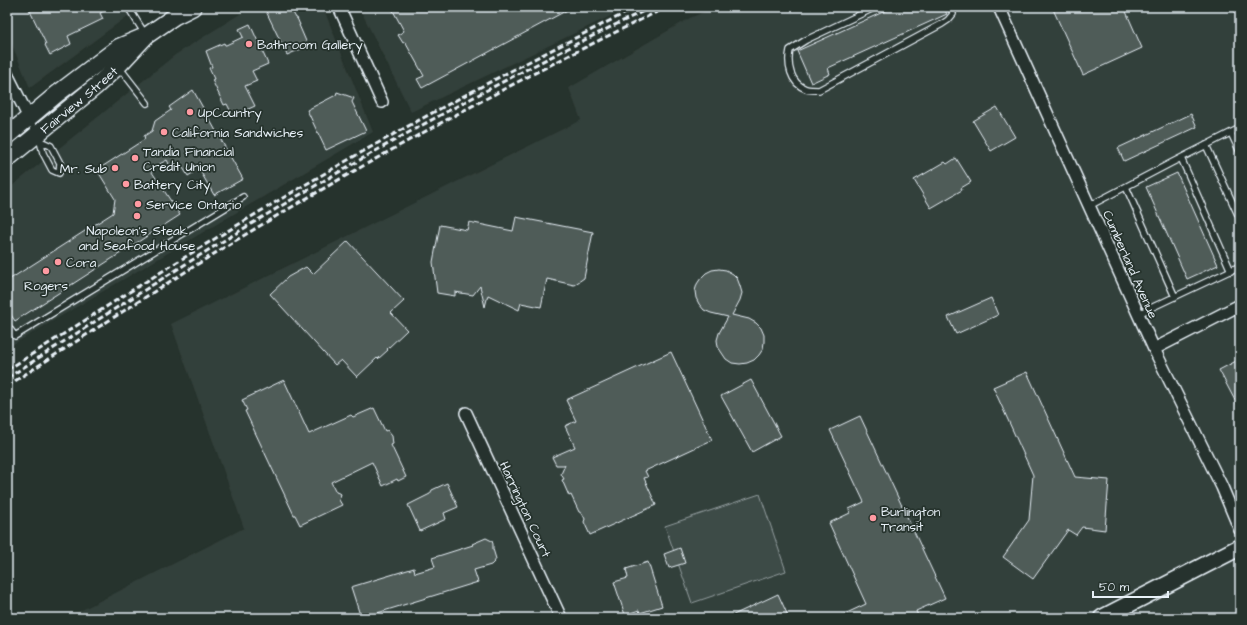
<svg xmlns="http://www.w3.org/2000/svg" width="1247" height="625" viewBox="0 0 1247 625" font-family="'Architects Daughter',sans-serif">
<rect width="100%" height="100%" fill="#26332d"/>
<filter id="ink" filterUnits="userSpaceOnUse"><feTurbulence type="fractalNoise" baseFrequency=".025" numOctaves="2"/><feDisplacementMap in="SourceGraphic" scale="8" xChannelSelector="R" yChannelSelector="G"/><feConvolveMatrix kernelMatrix="1 2 1 2 8 2 1 2 1" color-interpolation-filters="sRGB"/></filter>
<g filter="url(#ink)">
<path fill="#333f3a" d="M7 7H140L30 88 7 33Z
M251 7H323L373 132 7 348V190L175 55Z
M359 7H629L411 112Z
M715 7H1240V618H66L244 528 171 324 581 120 569 88 690 18Z"/>
<path fill="#3e4b47" stroke="#939ea0" d="M760 494 786 571 692 603 665 526Z"/>
<path fill="#505c59" stroke="#e8f1f8" d="M28 7H111L100 13 103 19 68 36 71 44 50 55 45 45 46 44Z
M264 7H290L296 18H297L300 25H299L308 46 287 55Z
M391 7H573L422 88 417 79 424 76 405 42 403 43 398 35 404 31Z
M894 7H943L947 14 828 68 830 74 811 83 797 51Z
M1052 7H1124L1142 48 1083 75Z
M250 24 268 64 252 71 257 81 245 86 255 106 233 116 227 104 224 105 212 80 214 79 209 68 212 67 206 51 224 43 225 45H226L243 37 239 29Z
M193 90 243 179 214 195 199 169 188 176 180 163 171 168 167 160 150 169 180 215 15 321 7 309V281L113 213 115 199 97 170 145 139 144 136 152 131 155 121 171 110 169 107Z
M337 92 354 98 352 102 366 131 326 150 307 110 336 95Z
M997 107 1015 137 991 151 973 121Z
M1191 114 1197 127 1124 161 1118 148Z
M956 158 971 182 961 188 962 190 931 208 914 180 945 162 947 164Z
M1177 173 1218 265 1187 279 1146 187Z
M516 217 593 232 584 278 574 285 547 279 541 307 521 303 519 310 488 295 485 307 480 286 473 295 455 292V296L437 293 433 262 440 225 467 230 469 222 513 231Z
M348 241 404 301 391 313 407 330 387 349 388 350 378 359 377 358 357 377 341 360 335 365 270 294 288 277 306 267 313 274Z
M719 269 726 270 733 274 737 278 740 286 742 293 740 300 732 315 749 319 756 323 761 328 764 335V342L763 349 759 355 754 360 747 363 740 364 732 363 726 359 718 347 717 340 719 333 728 317 711 313 704 310 699 304 696 298 695 291 697 284 701 278 706 273 712 270Z
M991 298 998 315 956 334 948 317Z
M671 352 712 440 645 471 648 477 644 478 656 505 590 535 584 522 585 519 582 513 579 512 571 495 569 496 562 480 564 479 561 474 565 465H556L552 457 575 447 565 426 576 421 566 400Z
M1240 359V410L1219 370Z
M1027 372 1075 477 1109 480 1105 530 1082 527 1076 535 1068 530 1033 579 1003 557 1029 520 1033 475 993 387Z
M284 380 309 434 351 415 353 417 374 408 385 431 387 430 392 436 393 444 391 445 406 477 398 481 397 479 383 486 372 462 331 482 336 492 341 494 339 500 342 505 300 525 295 515H294L245 411 247 410 242 400Z
M751 380 781 436 752 452 721 396Z
M860 416 945 598 916 611 919 618H836L866 604 829 523 850 513 849 509 864 502 830 430Z
M447 483 458 507 444 513 446 519 420 531 408 505 430 494 432 490Z
M486 538 492 541 493 544V549L496 559 494 562 491 565 474 570 478 582 361 618 351 587 414 568 415 573 435 567 432 558 473 545 472 544Z
M680 548 685 563 669 568 664 554Z
M648 562 662 606 640 613 639 610 625 615 614 582 628 578 626 569Z
M778 594 789 618H727Z"/>
<g fill="none" stroke-linecap="round" stroke-linejoin="round">
<g stroke="#e8f1f8" stroke-width="8">
<path id="service" d="M128 7 145 34
M876 7 806 40 790 50C787 64 790 83 806 89 810 90 814 90 819 90L942 24 948 20 953 14 951 7
M119 67 147 103
M30 120 40 141 43 153 52 170 59 173 60 163 51 146 40 141
M1231 133 1240 152
M1206 145 1240 219
M1181 158 1231 271
M1126 187 1175 297
M1089 206 1171 163 1240 128
M1138 314 1240 266
M7 325 15 336 243 197"/>
</g>
<g stroke="#e8f1f8" stroke-width="14">
<path id="minor" d="M339 7 382 102
M999 7 1154 349 1222 487 1240 530
M7 74 29 118
M1154 349 1240 305
M466 413 561 618"/>
</g>
<g stroke="#e8f1f8" stroke-width="19">
<g id="secondary">
<path d="M7 136 57 94 119 47 143 37"/>
<path id="s1" d="M7 159 95 87 118 66 146 36 175 16 193 7"/>
<path d="M1102 618 1240 547"/>
</g>
</g>
<use href="#service" stroke="#26332d" stroke-width="5.5"/>
<use href="#minor" stroke="#26332d" stroke-width="11"/>
<use href="#secondary" stroke="#26332d" stroke-width="16"/>
<path stroke="#e8f1f8" stroke-width="3" stroke-dasharray="6 3" stroke-linecap="butt" d="M7 370C83 322 159 272 236 226 366 147 500 74 638 7
M7 378C84 329 160 279 238 232 372 150 510 75 652 7
M7 386C85 336 163 285 243 236 381 153 522 77 667 7"/>
</g>
</g>
<g fill="#ff9aa2" stroke="#26332d" stroke-width="1.5">
<circle cx="249" cy="44" r="4"/>
<circle cx="190" cy="112" r="4"/>
<circle cx="164" cy="132" r="4"/>
<circle cx="135" cy="158" r="4"/>
<circle cx="115" cy="168" r="4"/>
<circle cx="126" cy="184" r="4"/>
<circle cx="138" cy="204" r="4"/>
<circle cx="137" cy="216" r="4"/>
<circle cx="58" cy="262" r="4"/>
<circle cx="46" cy="271" r="4"/>
<circle cx="873" cy="518" r="4"/>
</g>
<g text-anchor="middle" stroke-width="3.5" stroke-linejoin="round" paint-order="stroke">
<g font-size="13" fill="#e8f1f8" stroke="#26332d" text-anchor="start">
<text x="257" y="49">Bathroom Gallery</text>
<text x="198" y="117">UpCountry</text>
<text x="172" y="137">California Sandwiches</text>
<text x="143" y="156">Tandia Financial<tspan x="143" dy="15">Credit Union</tspan></text>
<text x="107" y="173" text-anchor="end">Mr. Sub</text>
<text x="134" y="189">Battery City</text>
<text x="146" y="209">Service Ontario</text>
<text x="137" y="235" text-anchor="middle">Napoleon's Steak<tspan x="137" dy="15">and Seafood House</tspan></text>
<text x="66" y="267">Cora</text>
<text x="46" y="290" text-anchor="middle">Rogers</text>
<text x="881" y="516">Burlington<tspan x="881" dy="15">Transit</tspan></text>
</g>
<g font-size="13" fill="#e8f1f8" stroke="#26332d">
<text dy="5" stroke="none"><textPath href="#s1" startOffset="93">Fairview Street</textPath></text>
<text transform="translate(1131 264) rotate(66)" y="5">Cumberland Avenue</text>
<text transform="translate(526 509) rotate(65)" y="5">Harrington Court</text>
</g>
</g>
<rect width="1247" height="625" fill="none" stroke="#26332d" stroke-width="24"/>
<rect x="12" y="12" width="1223" height="601" fill="none" stroke="#e8f1f8" stroke-width="1.5" filter="url(#ink)"/>
<path d="M1093 591v6h75v-6" fill="none" stroke="#e8f1f8" stroke-width="2"/>
<text x="1099" y="591" font-size="12" fill="#e8f1f8" stroke="#26332d" stroke-width="3" paint-order="stroke">50 m</text>
</svg>
